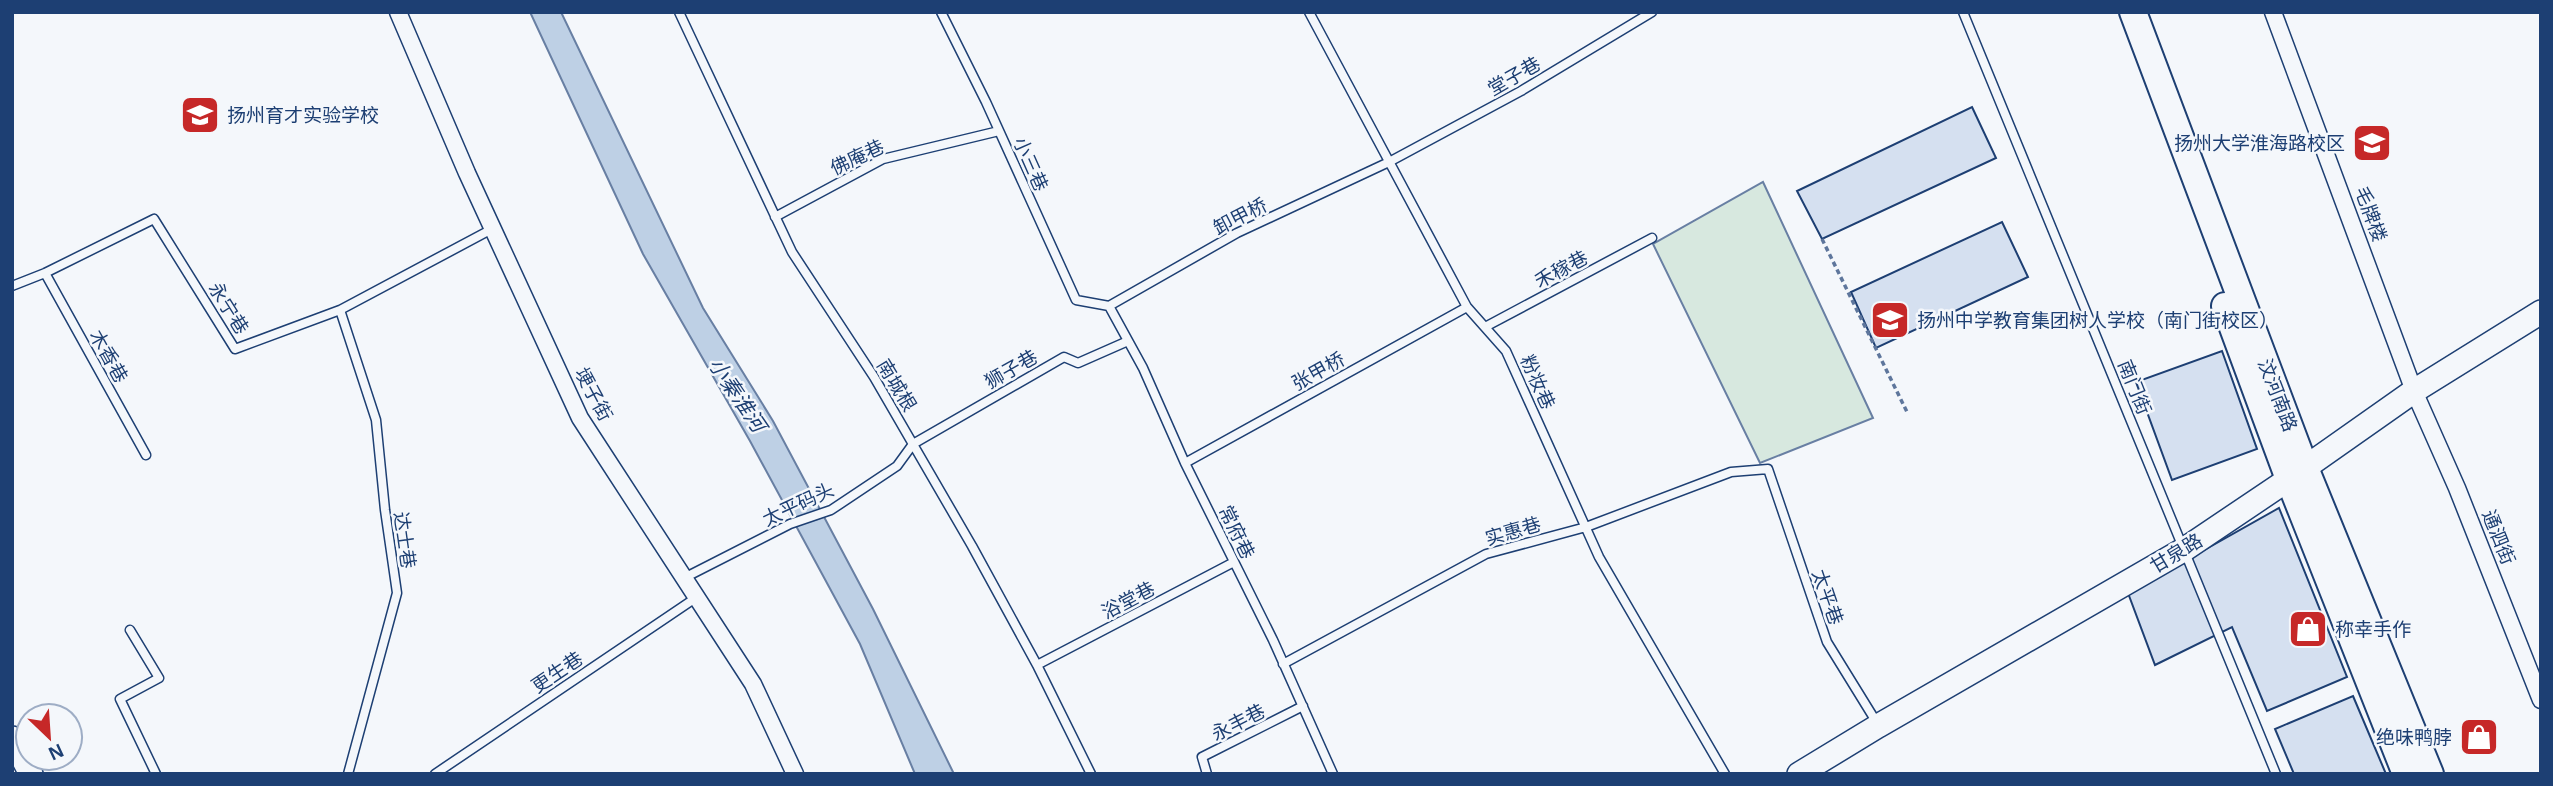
<svg xmlns="http://www.w3.org/2000/svg" width="2553" height="786" viewBox="0 0 2553 786" font-family="Arial,'Noto Sans SC',sans-serif">
<rect width="100%" height="100%" fill="#f4f7fb"/>
<path fill="#d7e8df" stroke="#687fa3" stroke-width="2" d="M1763 182 1873 418 1760 463 1653 244Z"/>
<path fill="#bed0e5" stroke="#687fa3" stroke-width="2" d="M530 12H561L703 308 773 421 873 609 954 774H915L860 644 750 441 643 254Z"/>
<path fill="#d5e0f0" stroke="#1d3f73" stroke-width="2" d="M1972 107 1996 158 1822 239 1797 191Z
M2002 222 2028 277 1876 348 1851 292Z
M2222 351 2257 449 2172 480 2136 382Z
M2279 508 2347 677 2267 711 2232 627 2155 665 2128 593Z
M2353 696 2386 774H2294L2275 729Z"/>
<g fill="none" stroke-linecap="round" stroke-linejoin="round">
<g stroke="#1d3f73" stroke-width="11">
<path id="lane" d="M679 12 792 252 874 377 972 546 1037 665 1091 774
M941 12 986 102 1076 300 1109 306
M1309 12 1467 307 1506 351 1599 557 1725 774
M1963 12 2276 774
M775 217 883 159 999 131
M45 273 146 455
M12 286 45 273 154 219 235 349 340 310 492 229
M1109 306 1237 233 1389 162 1521 91 1652 12
M1109 306 1143 368 1185 463 1273 640 1333 774
M340 310 376 420 385 510 397 593 348 774
M1485 327 1652 238
M1185 463 1467 307
M684 578 790 524 831 510 897 466 913 444 1064 357 1078 363 1128 341
M130 630 159 678 120 699 156 774
M1283 664 1486 554 1586 527 1731 472 1768 469 1827 642 1877 723
M1037 665 1234 562
M435 774 697 597
M1207 774 1202 757 1303 706"/>
</g>
<g stroke="#1d3f73" stroke-width="19">
<path id="street" d="M398 12 467 173 580 418 753 684 795 774
M2273 12 2414 391 2457 488 2541 700"/>
</g>
<g stroke="#1d3f73" stroke-width="26">
<path id="secondary" d="M12 738 31 774
M1799 774 1878 726 2185 549 2289 479 2414 391 2541 312"/>
</g>
<g stroke="#1d3f73" stroke-width="30">
<path id="primary" d="M2133 12 2305 468 2430 774
M2225 306 2289 479 2406 774"/>
</g>
<path stroke="#5e769c" stroke-width="3.5" stroke-dasharray="5 3.5" stroke-linecap="butt" d="M1822 239 1907 412"/>
<use href="#lane" stroke="#f4f7fb" stroke-width="8"/>
<use href="#street" stroke="#f4f7fb" stroke-width="16"/>
<use href="#secondary" stroke="#f4f7fb" stroke-width="23"/>
<use href="#primary" stroke="#f4f7fb" stroke-width="26"/>
</g>
<defs>
<g id="school-square" transform="scale(2.0125)"><rect x="-9" y="-9" width="18" height="18" rx="4" fill="#c62828" stroke="#f4f7fb"/><path d="M0-5L7-2L0 1L-7-2ZM-4 1L0 2.5L4 1V4Q0 6-4 4Z" fill="#fff"/></g>
<g id="university-square" transform="scale(2.0125)"><rect x="-9" y="-9" width="18" height="18" rx="4" fill="#c62828" stroke="#f4f7fb"/><path d="M0-5L7-2L0 1L-7-2ZM-4 1L0 2.5L4 1V4Q0 6-4 4Z" fill="#fff"/></g>
<g id="shop-square" transform="scale(2.0125)"><rect x="-9" y="-9" width="18" height="18" rx="4" fill="#c62828" stroke="#f4f7fb"/><path d="M-5-2.5h2.3a2.7 3.5 0 0 1 5.4 0H5L5.5 6h-11ZM-1.5-2.5h3a1.5 2.3 0 0 0-3 0Z" fill="#fff"/></g>
</defs>
<g fill-rule="evenodd">
<use href="#school-square" x="200" y="115"/>
<use href="#university-square" x="2372" y="143"/>
<use href="#school-square" x="1890" y="320"/>
<use href="#shop-square" x="2308" y="629"/>
<use href="#shop-square" x="2479" y="737"/>
</g>
<g text-anchor="middle" stroke-width="5" stroke-linejoin="round" paint-order="stroke">
<g font-size="19" fill="#1d3f73" stroke="#f4f7fb">
<text transform="translate(1514 76) rotate(-30)" y="7">堂子巷</text>
<text transform="translate(857 157) rotate(-25)" y="7">佛庵巷</text>
<text transform="translate(1031 164) rotate(66)" y="7">小三巷</text>
<text transform="translate(2371 214) rotate(70)" y="7">毛牌楼</text>
<text transform="translate(1240 216) rotate(-27)" y="7">卸甲桥</text>
<text transform="translate(1561 269) rotate(-28)" y="7">禾稼巷</text>
<text transform="translate(229 308) rotate(58)" y="7">永宁巷</text>
<text transform="translate(109 356) rotate(61)" y="7">木香巷</text>
<text transform="translate(1011 369) rotate(-30)" y="7">狮子巷</text>
<text transform="translate(1318 371) rotate(-29)" y="7">张甲桥</text>
<text transform="translate(1538 382) rotate(66)" y="7">粉妆巷</text>
<text transform="translate(897 385) rotate(59)" y="7">南城根</text>
<text transform="translate(2135 387) rotate(68)" y="7">南门街</text>
<text transform="translate(594 394) rotate(62)" y="7">埂子街</text>
<text transform="translate(2278 395) rotate(69)" y="7">汶河南路</text>
<text transform="translate(798 504) rotate(-25)" y="7">太平码头</text>
<text transform="translate(1513 531) rotate(-16)" y="7">实惠巷</text>
<text transform="translate(1237 532) rotate(64)" y="7">常府巷</text>
<text transform="translate(2499 537) rotate(68)" y="7">通泗街</text>
<text transform="translate(405 540) rotate(82)" y="7">达士巷</text>
<text transform="translate(2176 553) rotate(-31)" y="7">甘泉路</text>
<text transform="translate(1828 597) rotate(71)" y="7">太平巷</text>
<text transform="translate(1128 600) rotate(-28)" y="7">浴堂巷</text>
<text transform="translate(557 672) rotate(-34)" y="7">更生巷</text>
<text transform="translate(1238 722) rotate(-27)" y="7">永丰巷</text>
</g>
<g font-size="19" fill="#1d3f73" stroke="#f4f7fb" text-anchor="start">
<text x="227" y="122">扬州育才实验学校</text>
<text x="2345" y="150" text-anchor="end">扬州大学淮海路校区</text>
<text x="1917" y="327">扬州中学教育集团树人学校（南门街校区）</text>
<text x="2335" y="636">称幸手作</text>
<text x="2452" y="744" text-anchor="end">绝味鸭脖</text>
</g>
<g font-size="21" font-style="italic" fill="#1d3f73" stroke="#f4f7fb">
<text transform="translate(737 395) rotate(56)" y="7">小秦淮河</text>
</g>
</g>
<rect width="2553" height="786" fill="none" stroke="#1d3f73" stroke-width="28"/>
<g transform="translate(49 737) rotate(155)"><circle r="33" fill="#f4f7fb" stroke="#9eadc5" stroke-width="2"/>
<path d="M0-5L12 26L0 18L-12 26Z" fill="#c62828"/>
<text y="-10" font-size="19" font-weight="bold" text-anchor="middle" fill="#1d3f73">N</text>
</g>
</svg>
